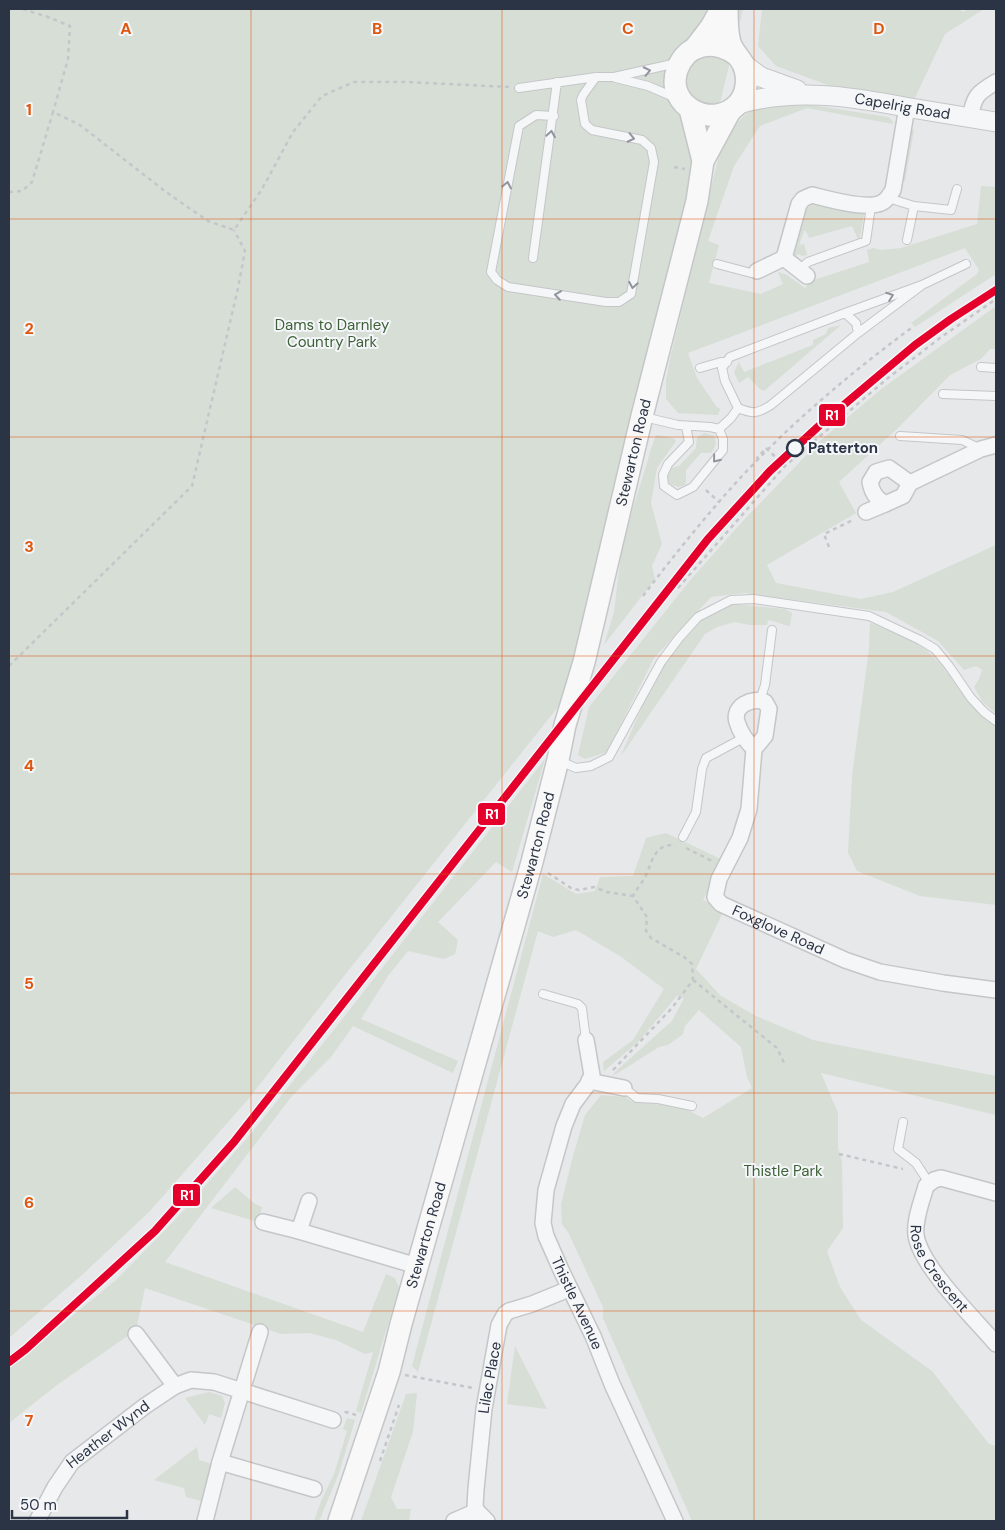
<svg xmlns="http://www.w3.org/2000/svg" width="1005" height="1530" viewBox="0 0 1005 1530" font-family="'DM Sans',sans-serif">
<rect width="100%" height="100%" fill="#e6e8ea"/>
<path fill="#d6ded6" d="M9 9H743L577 683 340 981 250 1097 150 1211 82 1275 9 1338Z
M762 9H958L964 12 966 9H984L945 34 912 104 836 88 776 66 758 46Z
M788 104 812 105 888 117 892 120 893 124 807 108 760 126 734 166 708 241 719 245 709 283 761 294 783 284 778 272 787 275 805 288 811 281 869 262 867 250 873 248 881 250 901 248 977 224 981 186 996 187V274L915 327 911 323 977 274 979 270 965 248 688 353 697 378 716 406 720 409 718 415 678 413 666 399V381L670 359 720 151C729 135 740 112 760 107 769 105 779 105 788 104Z
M910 129 914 130 905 181H901Z
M817 203 862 211 864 215 860 238 858 239 852 226 809 238 806 231H804L799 245 804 244 807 255 802 256 799 254 795 256 793 251 804 209Z
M996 306V349H990L981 359 950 375 899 427 839 482 856 513 767 565 776 583 861 599 893 592 996 545V714L982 701 974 687 979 679 982 670 976 666 964 670 938 641 886 612 744 593 711 597 654 658 607 752 585 759 578 755 589 707 692 578 742 522 821 440 880 390Z
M841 325 764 391 760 389 748 377 739 383 734 372 739 362 744 372 813 345V340L826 334 828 328Z
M705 433 714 436C717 444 716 446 711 453H701L686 470V481L685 485 679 487 671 485C665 480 667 474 670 468L679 466 696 448 697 437Z
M656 435 673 438 676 441 657 468 651 503 662 544 652 566 655 579 604 645 614 612 622 545 652 446Z
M734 604 785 609 792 613 790 626C782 625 776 621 768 620L767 625H749L735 622 717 627 705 634 621 756C638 717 660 658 691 629 704 617 718 610 734 604Z
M870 623C892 632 917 640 934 657 956 679 968 710 996 725V905L920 896 857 871 848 853 852 776 869 649Z
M545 759 512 872 496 862 438 922 458 940 455 954 444 959 408 951 388 976 361 1019 458 1061 453 1073 353 1026 331 1057 292 1096 165 1262 363 1332 386 1274 395 1278 399 1288 361 1413 356 1411 373 1352 365 1354 336 1340 309 1333 281 1334 145 1288 136 1330 57 1385 9 1423V1368L116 1280 174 1221 249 1136 333 1031Z
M666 833 725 861 717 873 703 900 724 910 696 969 721 996 756 1016 813 1040 996 1076V1115L821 1073 838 1113V1148L842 1162 843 1228 827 1251 840 1287 861 1320 932 1371 989 1444 996 1446V1521H692L603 1318V1307L568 1232 562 1224 561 1204 573 1156 585 1115 601 1095 626 1097 631 1101 684 1108 703 1118 752 1088 747 1077 741 1047 699 1010 685 1026 683 1034 668 1045 659 1047 613 1076 615 1072 672 1021 684 998 677 996 638 1042 604 1071 603 1062 633 1040 664 989 620 956 576 930 553 937 538 931 418 1372 412 1366 543 874 576 894 595 891 600 877 633 876 646 838Z
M235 1187 255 1204 262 1207 258 1222 211 1208Z
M515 1346 547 1409 507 1404Z
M209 1392 222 1396 225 1403 221 1418 209 1414 205 1425 185 1398Z
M417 1393 413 1432 391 1497 397 1509H411L409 1521H361L406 1394Z
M347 1418 355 1420 339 1473 320 1519 319 1521H314L321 1501 334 1474 347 1431 343 1429Z
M197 1447 199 1460 215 1465 205 1502 186 1497 184 1488 154 1480Z"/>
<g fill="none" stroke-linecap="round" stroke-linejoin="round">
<g stroke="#c4c6c8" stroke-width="10">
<path id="service" d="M616 78 648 86 676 98
M519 88 596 77H614L677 63
M554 116 536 115 519 126 491 272 497 280 508 287 606 302H619L631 294 654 162 651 148 642 140 592 130 585 124 581 100 583 95 596 77
M888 198 914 206 951 210 957 189
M907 240 914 206
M533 258 557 82
M717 264 751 273 757 271
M799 270 808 262 866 241 871 206
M922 285 966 264
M845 313 856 323 858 333 771 405C757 414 753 414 738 408L725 381 722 368 730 357Z
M845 313 922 285 858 333
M981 367 996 368
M700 368 721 362H727
M943 394 996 396
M644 417 678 425 710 427 719 429 723 439V450L693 487 677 495 664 486 663 475 668 464 689 442 686 426
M719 429 731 418 738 408
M900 436 962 440 981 449
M760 700 765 685 772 630
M560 761 576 768 591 766 609 757 661 662 679 638 698 617 731 600 754 599 869 616 920 640 935 649 949 666 971 698 984 712 996 721
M683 837 696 812 702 769 706 758 745 737
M543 994 578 1004 582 1008 586 1040
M624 1088 637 1098 658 1099 692 1106
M903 1122 898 1149 916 1163 929 1183"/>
</g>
<g stroke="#c4c6c8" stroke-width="18">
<g id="minor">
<path d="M970 118C974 96 977 93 996 82"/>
<path d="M784 258 807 276"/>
<path d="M757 271 784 258 799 204 803 199 812 195C828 199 869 211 883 202 888 199 890 194 893 190L907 107"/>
<path d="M910 483 889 468 876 472 870 482C872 493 876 498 885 504L903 496 910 483 981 449 996 445"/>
<path d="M866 512 885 504"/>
<path id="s1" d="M754 749C747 742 740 732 737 722 732 706 752 697 765 702L769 709 765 736 754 749 749 809 740 838 719 879 715 897 721 904 845 960 880 972 943 983 996 990"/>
<path id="s2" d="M586 1040 592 1075 588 1084 573 1104 564 1126 546 1190 543 1223 546 1236 561 1270 593 1336 612 1384 675 1521"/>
<path d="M589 1081 624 1088"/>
<path id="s3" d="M996 1193 941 1178 934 1180 926 1186C922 1201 914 1220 916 1235 920 1266 975 1319 996 1344"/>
<path d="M263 1222 299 1231 417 1266"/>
<path d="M299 1231 309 1201"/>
<path d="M136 1334 175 1386"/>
<path d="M220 1462 314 1489"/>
<path id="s4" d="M37 1521 55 1487 72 1462 145 1406 175 1386 191 1380 214 1382 333 1420"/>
<path d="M205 1521 220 1462 260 1332"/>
<path d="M454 1521 477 1511"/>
<path id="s5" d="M487 1521 477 1511 475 1507 476 1489 484 1409 499 1325 505 1314 509 1311 532 1304 569 1289"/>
</g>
</g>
<g stroke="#c4c6c8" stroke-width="21">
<g id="tertiary">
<path d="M742 63 761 77 797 90"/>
<path id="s6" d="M738 104C794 88 849 96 905 107 936 112 966 117 996 122"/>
</g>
</g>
<g stroke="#c4c6c8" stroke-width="24">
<g id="secondary">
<path d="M727 9C727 20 727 32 730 43 733 51 738 56 742 62 749 75 748 94 737 105 712 130 665 106 677 70 686 43 714 39 735 54"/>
<path d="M695 48 711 27 721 9"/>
<path d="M690 109 703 161"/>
<path id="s7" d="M339 1521 389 1372 401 1324 532 862 558 760 565 725 584 662 642 416 697 201 703 161 730 111"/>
</g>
</g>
<path stroke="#c5c6ca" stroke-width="2.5" stroke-dasharray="4 4" stroke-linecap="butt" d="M23 9 48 17 70 26 68 59 53 112
M674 167 685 169
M9 192 22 191 32 182 53 112 80 125 166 192 208 221 234 230 262 189 293 132 322 96 354 82H407L509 87
M759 459 757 458 766 448
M706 490 719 502
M829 547 824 534 853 520
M678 588 785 466 888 378 940 338 996 299
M643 596C671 559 701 522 732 487 786 427 849 374 914 326
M9 666 192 486 238 288 245 251 234 230
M686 848 712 861
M548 873 571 888 579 890 594 887 607 892 633 896
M693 980 777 1048 785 1065
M613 1070 672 1008 693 980 692 964 684 957 651 938 646 931 647 917 633 896C637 888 644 881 647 873 653 858 656 844 675 845
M839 1154 903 1169
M405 1375 473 1388
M345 1413 346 1412 356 1415
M380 1461 399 1405"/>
<use href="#service" stroke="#f5f6f7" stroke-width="8"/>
<use href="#minor" stroke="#f5f6f7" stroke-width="15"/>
<use href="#tertiary" stroke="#f5f6f7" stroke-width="19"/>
<use href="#secondary" stroke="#f8f8f8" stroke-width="21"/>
<path stroke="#c5c6ca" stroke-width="2.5" stroke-dasharray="4 4" stroke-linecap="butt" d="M766 448 785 466"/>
<g stroke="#f4f6f9" stroke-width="11">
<path id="rail-1" d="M9 1362 26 1349 155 1231 234 1142 708 539 770 471 821 424 915 345 951 319 996 290"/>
</g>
<use href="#rail-1" stroke="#e4002b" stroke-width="8"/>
</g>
<defs><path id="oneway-chevron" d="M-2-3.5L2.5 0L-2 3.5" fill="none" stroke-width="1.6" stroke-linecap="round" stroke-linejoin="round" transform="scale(1.25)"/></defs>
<g stroke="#90959e">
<use href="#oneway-chevron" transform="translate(647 71) rotate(-12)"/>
<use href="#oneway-chevron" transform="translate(551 134) rotate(-81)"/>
<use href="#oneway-chevron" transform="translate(631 138) rotate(12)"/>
<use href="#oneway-chevron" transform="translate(507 185) rotate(-79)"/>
<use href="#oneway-chevron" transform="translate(633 285) rotate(100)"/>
<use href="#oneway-chevron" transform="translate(558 295) rotate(-171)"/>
<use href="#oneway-chevron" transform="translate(890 296) rotate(-20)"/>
<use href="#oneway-chevron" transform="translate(716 459) rotate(129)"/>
</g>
<path fill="none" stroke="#df570f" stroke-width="1" stroke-opacity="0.55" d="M251 9V1521M502 9V1521M754 9V1521M9 219H996M9 437H996M9 656H996M9 874H996M9 1093H996M9 1311H996"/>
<circle fill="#f4f6f9" stroke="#2b3445" stroke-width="2.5" cx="795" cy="448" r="8"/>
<g text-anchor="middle" stroke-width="4" stroke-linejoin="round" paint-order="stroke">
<g font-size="15" fill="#2b3445" stroke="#f4f6f9">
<text dy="5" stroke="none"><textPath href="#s6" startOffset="166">Capelrig Road</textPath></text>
<text dy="5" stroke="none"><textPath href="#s7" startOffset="1109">Stewarton Road</textPath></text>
<text dy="5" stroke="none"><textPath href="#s7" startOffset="704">Stewarton Road</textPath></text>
<text dy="5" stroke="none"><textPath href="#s1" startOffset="354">Foxglove Road</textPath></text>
<text dy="5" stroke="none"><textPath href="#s7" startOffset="299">Stewarton Road</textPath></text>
<text dy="5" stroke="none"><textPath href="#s3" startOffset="165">Rose Crescent</textPath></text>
<text dy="5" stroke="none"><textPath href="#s2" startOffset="281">Thistle Avenue</textPath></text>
<text dy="5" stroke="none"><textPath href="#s5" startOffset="149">Lilac Place</textPath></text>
<text dy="5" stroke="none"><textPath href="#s4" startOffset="114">Heather Wynd</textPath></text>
</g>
<g font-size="15" fill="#3f6138" stroke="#f4f6f9">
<text x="332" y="330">Dams to Darnley<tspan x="332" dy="17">Country Park</tspan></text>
<text x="783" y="1176">Thistle Park</text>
</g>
<g font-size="15" font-weight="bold" fill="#2b3445" stroke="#f4f6f9" text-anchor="start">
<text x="808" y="453">Patterton</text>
</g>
</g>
<g font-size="16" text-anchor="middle" font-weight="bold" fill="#df570f" stroke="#f4f6f9" stroke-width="4" stroke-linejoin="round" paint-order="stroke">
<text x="126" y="34">A</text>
<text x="377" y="34">B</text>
<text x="628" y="34">C</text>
<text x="879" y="34">D</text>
<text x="29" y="115">1</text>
<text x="29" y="334">2</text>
<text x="29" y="552">3</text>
<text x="29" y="771">4</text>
<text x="29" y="989">5</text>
<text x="29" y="1208">6</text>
<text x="29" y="1426">7</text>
</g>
<g stroke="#f4f6f9" stroke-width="2">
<rect x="818" y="403" width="28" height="24" rx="5" fill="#e4002b"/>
<rect x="477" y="802" width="29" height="24" rx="5" fill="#e4002b"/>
<rect x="172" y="1183" width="29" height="24" rx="5" fill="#e4002b"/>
</g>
<g font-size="14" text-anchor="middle" font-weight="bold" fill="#fff">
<text x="832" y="420">R1</text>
<text x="492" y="819">R1</text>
<text x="187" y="1200">R1</text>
</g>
<rect width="1005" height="1530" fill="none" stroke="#2b3445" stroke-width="20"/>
<path d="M12 1510v8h115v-8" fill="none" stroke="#2b3445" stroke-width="2.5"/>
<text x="20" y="1510" font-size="15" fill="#2b3445" stroke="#f4f6f9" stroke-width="4" paint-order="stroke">50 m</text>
</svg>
